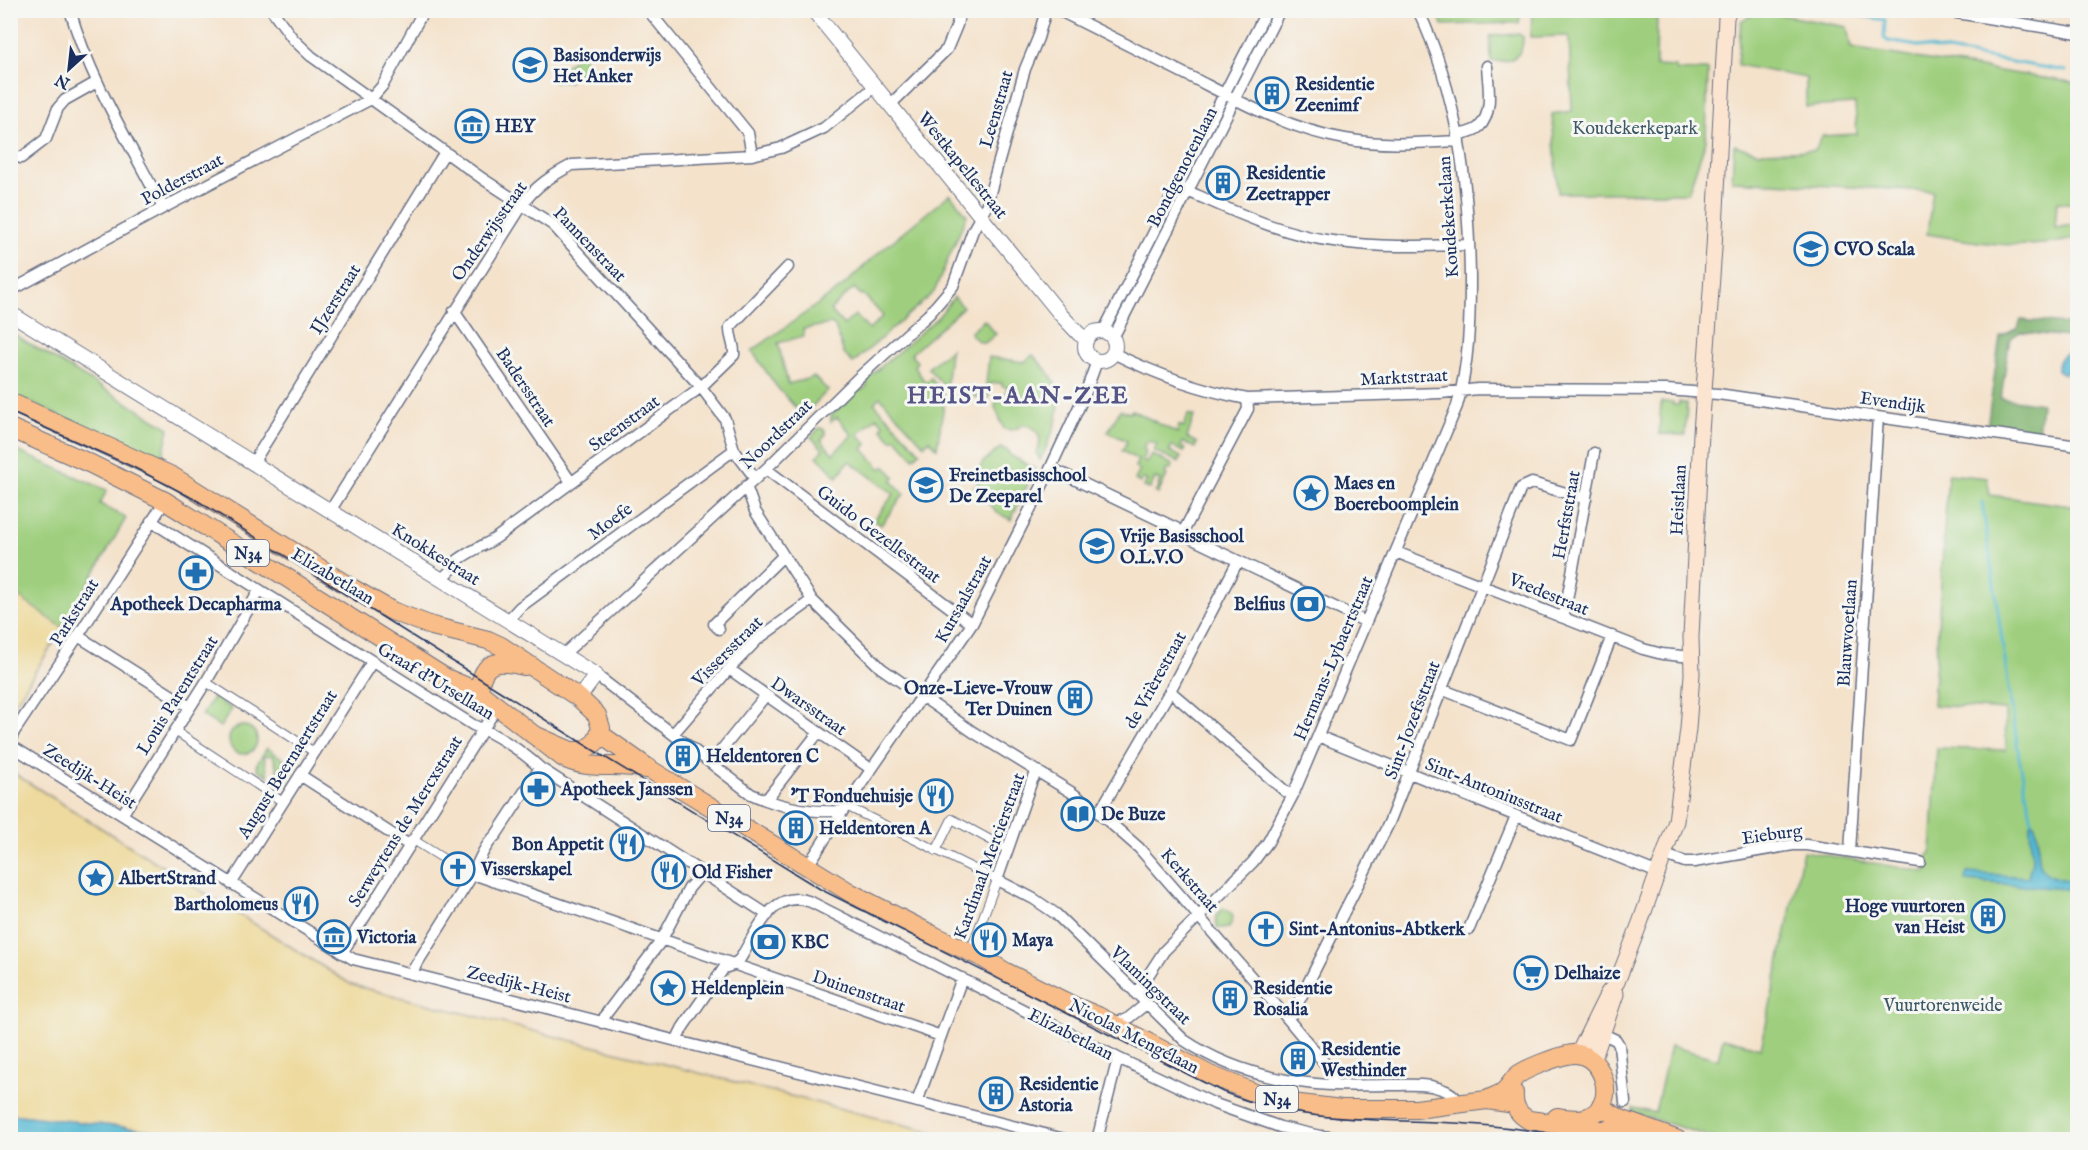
<svg xmlns="http://www.w3.org/2000/svg" width="2088" height="1150" viewBox="0 0 2088 1150" font-family="'IM FELL English',serif">
<rect width="100%" height="100%" fill="#f6f6f2"/>
<filter id="ink" filterUnits="userSpaceOnUse"><feTurbulence type="fractalNoise" baseFrequency=".0167" numOctaves="2"/><feDisplacementMap in="SourceGraphic" scale="12" xChannelSelector="R" yChannelSelector="G"/><feConvolveMatrix kernelMatrix="1 2 1 2 8 2 1 2 1" color-interpolation-filters="sRGB"/></filter>
<filter id="wash" filterUnits="userSpaceOnUse"><feTurbulence type="fractalNoise" baseFrequency=".008" numOctaves="4" result="noise"/><feDisplacementMap in="SourceGraphic" scale="24" xChannelSelector="R" yChannelSelector="G"/><feGaussianBlur stdDeviation="1.35" result="paint"/><feColorMatrix in="noise" values="0 0 0 0 0 0 0 0 0 0 0 0 0 0 0 0 0 1.4 0 .05"/><feComposite in="paint" operator="in"/></filter>
<g filter="url(#wash)">
<rect width="100%" height="100%" fill="#f4e2cb"/>
<path fill="#9fcf7e" stroke="#5d7f6e" stroke-width="1.5" fill-rule="evenodd" d="M1438 11V10L1521 11 1519 23 1442 25Z
M1532 11H1657L1656 66 1676 67 1677 71 1708 70 1706 140 1688 193H1558L1552 114 1572 111 1569 36 1531 37Z
M1760 11 1847 27 1851 48 2077 83V204L2057 202 2055 228 2077 224V238C2028 252 1976 242 1927 234L1933 191 1732 181 1734 145 1759 152 1815 150 1822 136 1857 134 1855 104 1806 107V78L1737 65 1741 21Z
M1519 34 1523 37C1524 58 1509 63 1491 61L1490 36Z
M580 53 593 69 590 72 576 74 568 82 558 80 555 82 552 78Z
M950 194 967 215 934 292 853 363 844 354 835 327 831 324 803 329 804 336 778 343 788 384 814 377 828 390 803 416 777 387 752 351 842 287 877 254ZM854 288 861 295 863 294 883 316 869 330 855 315 844 325 830 310Z
M954 297 963 307 911 354 917 362 914 366 925 382 931 378 945 397 937 448 930 440 924 445 880 397 874 403 920 452 914 458 896 438 892 440 881 428 884 425 877 417 858 434 867 444 863 449 881 469 885 466 895 477 892 481 904 494 881 525 874 520 894 494 849 461 837 477 817 456 823 449 811 437 819 428 824 429 826 434 821 440 833 454 852 435 837 417 831 422V416L856 390H862L867 386V379L938 317Z
M984 320 996 334 985 343 978 341 970 333Z
M10 332 169 428 162 459 88 429 11 394Z
M951 349 950 352 946 388 928 368Z
M1033 355C1040 363 1049 371 1054 381 1067 406 1051 438 1040 460L1037 453C1043 439 1039 426 1023 425L1013 430 1004 429 995 407 997 400H1005L1007 387 1002 386V383H991L988 399 960 394 957 391 958 389 985 393 989 357 1024 362Z
M1661 402H1673V405H1679V402L1687 404 1685 435 1659 434Z
M1120 410 1130 413 1132 410 1177 433 1179 425 1184 427 1188 414 1194 416 1187 438 1197 443 1195 448 1183 442 1181 446 1186 449 1184 452 1172 446 1169 451 1181 457 1179 462 1154 451 1157 444 1147 441 1143 449 1146 451 1142 461 1146 463 1151 454 1173 465 1170 470 1167 469 1165 473 1167 475 1158 494 1155 492 1160 487 1158 485 1160 480 1155 478 1150 489 1144 487 1147 480 1142 479 1140 483 1135 480 1140 470 1135 467 1138 460 1122 451 1127 441 1108 432Z
M10 448 107 490 100 504 126 518 63 628 20 598 11 587Z
M1000 448 1007 450 1010 455 1035 469 1011 520 998 513 974 488 979 483 975 477 983 462Z
M1948 474 1987 478 1990 495 2077 507V1139H1717L1632 1112 1633 1108 1655 1113 1670 1046 1718 1059 1723 1038 1761 1048 1803 851 1926 872 1928 855 1931 853 1937 748 2006 750 2005 710 1933 705Z
M213 697 232 709 220 727 202 715Z
M229 740a14 14 0 1 1 28 0a14 14 0 1 1-28 0Z
M267 748 285 760 278 773 273 755 264 756 268 776 257 769 258 766 256 765Z
M1223 908 1232 914 1233 919 1229 928H1217L1216 917Z"/>
<path fill="#7fb26d" stroke="#4d7066" stroke-width="1.5" d="M2021 320 2077 325V338L2020 332 2012 337 2009 344 2001 398 2041 404 2038 433 1987 427 2000 337 2018 328Z"/>
<path fill="#eeda9e" stroke="#84847e" stroke-width="1.5" d="M11 587 20 598 63 628 11 710Z
M10 771 352 985 960 1139 191 1140 174 1133 11 1114Z"/>
<path fill="#53b8d1" stroke="#377498" stroke-width="1.5" d="M2077 348V359H2074L2065 374 2057 371C2056 356 2066 353 2077 348Z
M2032 821C2045 836 2030 863 2049 875 2056 879 2069 880 2077 882V890L1966 881 1967 873 2028 877 2032 860 2030 828Z
M11 1114 174 1133 191 1139H11Z"/>
<g fill="none" stroke-linecap="round" stroke-linejoin="round">
<path stroke="#53b8d1" stroke-width="3" d="M1829 10 1885 20 1884 38 1888 41 2066 71
M1982 502 2019 757 2032 821"/>
</g>
</g>
<g filter="url(#ink)">
<g fill="none" stroke-linecap="round" stroke-linejoin="round">
<g stroke="#676e84" stroke-width="10">
<path id="pedestrian" d="M206 682 314 752
M175 731 283 802
M846 806 997 880 970 952
M412 839 452 864
M936 851 952 819 1007 849
M468 882 449 870 455 859 475 871"/>
</g>
<g stroke="#676e84" stroke-width="13">
<path id="minor" d="M70 10C90 80 130 144 163 208
M272 10 293 39 311 56 483 179 553 225 701 387 725 419 734 450 755 478
M648 10 748 133 752 155
M1058 10C1105 34 1151 57 1197 80 1244 104 1292 130 1345 139 1383 146 1420 143 1459 141
M1939 10 2078 33
M891 104 947 49 957 25 960 10
M1457 135C1465 133 1474 132 1479 127 1494 113 1488 84 1487 66
M10 151 15 156 21 158 46 139 58 108 65 100 97 82
M1183 189C1233 211 1284 236 1340 242 1383 248 1426 246 1469 245
M10 291 163 208 371 99 383 85 424 10
M454 311 571 482
M1103 332 1267 10
M1113 338 1280 10
M1113 353C1155 374 1201 390 1247 399L1441 393 1478 389 1667 390 1718 394 2078 446
M253 463 445 152
M1051 468 1176 528 1182 534 1366 622
M766 469 972 624
M746 486 755 511 812 600 881 668 973 732 1071 792 1099 813 1139 848 1287 1018 1332 1072 1333 1085
M330 511 523 204C535 186 553 175 572 165L752 155 781 148 824 128 876 86
M151 521 473 725C496 734 522 751 540 768L768 915
M1182 534 1248 409 1247 399
M1396 552 1643 649 1662 654 1692 657
M442 579 456 565 458 560C470 551 483 546 496 538L701 387 734 355C735 344 729 337 730 327L788 267
M1561 617 1565 611 1594 453
M508 620 520 607 734 450
M719 629 714 624 783 556
M78 636 190 707
M564 654 766 469 857 379 929 314 953 286 973 230 986 207 1025 69 1038 38 1046 10
M729 669 871 769
M596 675 751 794C780 807 810 813 842 811
M1441 689 1571 740 1612 636
M1170 691 1285 791 1293 795
M673 734 729 669 758 639 812 600
M1318 736 1658 873
M10 741 14 732 78 636 165 501
M10 745 353 959 1068 1140
M711 763 766 695
M1038 771 1032 780 997 880 1034 899 1056 914 1184 1040C1221 1065 1263 1078 1307 1083 1334 1087 1362 1085 1390 1085 1403 1085 1417 1084 1431 1086 1442 1089 1456 1092 1459 1105
M300 775 409 845
M766 800 818 733
M1099 813 1170 691 1238 561
M122 815 206 682 259 591
M1850 851 1878 417
M1665 855 1685 862H1694L1793 845H1806L1920 862
M807 867 846 806 972 624 1044 482 1085 394 1097 361
M473 874 941 1036
M231 884 372 662
M1469 929 1516 816
M342 953 497 707
M411 973 473 874C479 860 485 845 496 835L540 768
M1136 994 1164 951 1253 862 1268 842 1293 795 1457 406C1469 365 1470 320 1470 278 1469 187 1458 93 1418 10
M1287 1018 1293 1013 1389 823 1521 488 1532 483 1586 499
M1113 1022 1126 1020 1146 1004
M602 1023 606 1014 661 941 689 888 701 874
M1603 1034 1616 1040 1619 1045 1625 1102
M676 1041 683 1027 724 968 733 965 740 959C757 932 772 887 811 902L1118 1058 1215 1104 1280 1127 1320 1136 1359 1140
M917 1102 962 978
M1097 1140 1118 1058"/>
</g>
<g stroke="#676e84" stroke-width="16">
<path id="tertiary" d="M813 10 1061 315 1079 334 1087 339
M10 313 596 675 579 698
M1085 346a15 15 0 1 1 30 0a15 15 0 1 1-30 0Z"/>
</g>
<g stroke="#676e84" stroke-width="17">
<path id="secondary" d="M1578 1054 1608 993 1617 982 1640 923 1676 821 1688 729 1692 674 1691 637 1701 433 1714 248 1725 37 1726 17 1729 10
M1593 1061 1616 994"/>
</g>
<g stroke="#676e84" stroke-width="20">
<path id="primary" d="M10 402 172 476 350 587 392 611 432 626 488 640 501 646 579 698 597 715 601 728 596 742 583 751H571L532 734
M10 428 91 464 165 501 446 678 479 692 562 757C588 772 616 762 646 769
M479 692C482 659 498 660 524 666
M600 734 651 770 851 893 935 936 981 957 1006 972 1074 1006 1098 1016 1210 1075 1238 1086 1260 1095 1292 1103 1342 1109H1416L1487 1100 1515 1104
M1514 1093C1513 1106 1518 1114 1529 1120L1619 1132 1651 1140
M1487 1100C1492 1097 1499 1095 1504 1091 1510 1086 1513 1078 1519 1074 1530 1067 1554 1058 1567 1055 1602 1045 1623 1107 1585 1118 1577 1120 1566 1118 1557 1117L1550 1124
M1600 1107 1623 1120 1678 1140"/>
</g>
<use href="#pedestrian" stroke="#fff" stroke-width="8"/>
<use href="#minor" stroke="#fff" stroke-width="10"/>
<use href="#tertiary" stroke="#fff" stroke-width="14"/>
<use href="#secondary" stroke="#fce5d0" stroke-width="15"/>
<use href="#primary" stroke="#f8bd89" stroke-width="18"/>
<path stroke="#1b2f5e" stroke-width="1.5" d="M10 412 133 467 198 501 590 748 820 889 1223 1092C1295 1121 1358 1119 1434 1122 1486 1124 1537 1130 1588 1140"/>
</g>
</g>
<defs>
<g id="school-ring" transform="scale(1.725)"><circle r="9.5" fill="#f6f6f2" stroke="#1f6fb2" stroke-width="1.5"/><path d="M0-5L7-2L0 1L-7-2ZM-4 1L0 2.5L4 1V4Q0 6-4 4Z" fill="#1f6fb2"/></g>
<g id="building-ring" transform="scale(1.725)"><circle r="9.5" fill="#f6f6f2" stroke="#1f6fb2" stroke-width="1.5"/><path d="M-4-6H4V6H1V3H-1V6H-4ZM-2.5-4.3h1.7v1.8h-1.7ZM.8-4.3h1.7v1.8H.8ZM-2.5-1h1.7V.8h-1.7ZM.8-1h1.7V.8H.8Z" fill="#1f6fb2"/></g>
<g id="museum-ring" transform="scale(1.725)"><circle r="9.5" fill="#f6f6f2" stroke="#1f6fb2" stroke-width="1.5"/><path d="M0-6L6-3V-2H-6V-3ZM-5-1h2V3h-2ZM-1-1h2V3h-2ZM3-1h2V3H3ZM-6 4H6V6H-6Z" fill="#1f6fb2"/></g>
<g id="sight-ring" transform="scale(1.725)"><circle r="9.5" fill="#f6f6f2" stroke="#1f6fb2" stroke-width="1.5"/><path d="M0-6L1.8-2.2L6-1.7L2.9 1.2L3.7 5.4L0 3.3L-3.7 5.4L-2.9 1.2L-6-1.7L-1.8-2.2Z" fill="#1f6fb2"/></g>
<g id="pharmacy-ring" transform="scale(1.725)"><circle r="9.5" fill="#f6f6f2" stroke="#1f6fb2" stroke-width="1.5"/><path d="M-2-6h4v4h4v4h-4v4h-4v-4h-4v-4h4Z" fill="#1f6fb2"/></g>
<g id="bank-ring" transform="scale(1.725)"><circle r="9.5" fill="#f6f6f2" stroke="#1f6fb2" stroke-width="1.5"/><path d="M-6-4H6V4H-6ZM0-2.3a2.3 2.3 0 1 0 0 4.6a2.3 2.3 0 1 0 0-4.6Z" fill="#1f6fb2"/></g>
<g id="restaurant-ring" transform="scale(1.725)"><circle r="9.5" fill="#f6f6f2" stroke="#1f6fb2" stroke-width="1.5"/><path d="M-5-6h1v4h1v-4h1v4h1v-4h1v5L-1.5 .5V6h-2V.5L-5-1ZM5-6V6H3V1.5H1.5Q1.5-4 5-6Z" fill="#1f6fb2"/></g>
<g id="library-ring" transform="scale(1.725)"><circle r="9.5" fill="#f6f6f2" stroke="#1f6fb2" stroke-width="1.5"/><path d="M-6-4Q-3-5.5-.7-3.5V5Q-3 3-6 4ZM6-4Q3-5.5 .7-3.5V5Q3 3 6 4Z" fill="#1f6fb2"/></g>
<g id="church-ring" transform="scale(1.725)"><circle r="9.5" fill="#f6f6f2" stroke="#1f6fb2" stroke-width="1.5"/><path d="M-1.2-6h2.4v3.5h3.3v2.4h-3.3V6h-2.4V-.1h-3.3v-2.4h3.3Z" fill="#1f6fb2"/></g>
<g id="supermarket-ring" transform="scale(1.725)"><circle r="9.5" fill="#f6f6f2" stroke="#1f6fb2" stroke-width="1.5"/><path d="M-6-5.5h2.5l.6 2H6L4.5 2H-2.5L-4.4-4H-6ZM-1.5 3.2a1.3 1.3 0 1 0 .1 0ZM3 3.2a1.3 1.3 0 1 0 .1 0Z" fill="#1f6fb2"/></g>
</defs>
<g fill-rule="evenodd">
<use href="#school-ring" x="530" y="65"/>
<use href="#building-ring" x="1272" y="94"/>
<use href="#museum-ring" x="472" y="126"/>
<use href="#building-ring" x="1223" y="183"/>
<use href="#school-ring" x="1811" y="249"/>
<use href="#school-ring" x="926" y="485"/>
<use href="#sight-ring" x="1311" y="493"/>
<use href="#school-ring" x="1097" y="546"/>
<use href="#pharmacy-ring" x="196" y="573"/>
<use href="#bank-ring" x="1308" y="604"/>
<use href="#building-ring" x="1075" y="698"/>
<use href="#building-ring" x="683" y="756"/>
<use href="#pharmacy-ring" x="538" y="789"/>
<use href="#restaurant-ring" x="936" y="796"/>
<use href="#library-ring" x="1078" y="814"/>
<use href="#building-ring" x="796" y="828"/>
<use href="#restaurant-ring" x="627" y="844"/>
<use href="#church-ring" x="458" y="869"/>
<use href="#restaurant-ring" x="669" y="872"/>
<use href="#sight-ring" x="96" y="878"/>
<use href="#restaurant-ring" x="301" y="904"/>
<use href="#building-ring" x="1988" y="916"/>
<use href="#church-ring" x="1266" y="929"/>
<use href="#museum-ring" x="334" y="937"/>
<use href="#restaurant-ring" x="989" y="940"/>
<use href="#bank-ring" x="768" y="942"/>
<use href="#supermarket-ring" x="1531" y="973"/>
<use href="#sight-ring" x="668" y="988"/>
<use href="#building-ring" x="1230" y="998"/>
<use href="#building-ring" x="1298" y="1059"/>
<use href="#building-ring" x="996" y="1094"/>
</g>
<g text-anchor="middle" stroke-width="6" stroke-linejoin="round" paint-order="stroke">
<g fill="#f6f6f2" stroke="#5d6b8a" stroke-width="1.5">
<rect x="227" y="540" width="42" height="26" rx="4.5"/>
<rect x="708" y="805" width="42" height="26" rx="4.5"/>
<rect x="1256" y="1086" width="42" height="26" rx="4.5"/>
</g>
<g font-size="16" font-weight="bold" fill="#1b2f5e">
<text x="248" y="559">N34</text>
<text x="729" y="824">N34</text>
<text x="1277" y="1105">N34</text>
</g>
<g font-size="18" font-weight="bold" fill="#1b2f5e" stroke="#f6f6f2" text-anchor="start">
<text x="553" y="61">Basisonderwijs<tspan x="553" dy="21">Het Anker</tspan></text>
<text x="1295" y="90">Residentie<tspan x="1295" dy="21">Zeenimf</tspan></text>
<text x="495" y="132">HEY</text>
<text x="1246" y="179">Residentie<tspan x="1246" dy="21">Zeetrapper</tspan></text>
<text x="1834" y="255">CVO Scala</text>
<text x="949" y="481">Freinetbasisschool<tspan x="949" dy="21">De Zeeparel</tspan></text>
<text x="1334" y="489">Maes en<tspan x="1334" dy="21">Boereboomplein</tspan></text>
<text x="1120" y="542">Vrije Basisschool<tspan x="1120" dy="21">O.L.V.O</tspan></text>
<text x="196" y="610" text-anchor="middle">Apotheek Decapharma</text>
<text x="1285" y="610" text-anchor="end">Belfius</text>
<text x="1052" y="694" text-anchor="end">Onze-Lieve-Vrouw<tspan x="1052" dy="21">Ter Duinen</tspan></text>
<text x="706" y="762">Heldentoren C</text>
<text x="561" y="795">Apotheek Janssen</text>
<text x="913" y="802" text-anchor="end">'T Fonduehuisje</text>
<text x="1101" y="820">De Buze</text>
<text x="819" y="834">Heldentoren A</text>
<text x="604" y="850" text-anchor="end">Bon Appetit</text>
<text x="481" y="875">Visserskapel</text>
<text x="692" y="878">Old Fisher</text>
<text x="119" y="884">AlbertStrand</text>
<text x="278" y="910" text-anchor="end">Bartholomeus</text>
<text x="1965" y="912" text-anchor="end">Hoge vuurtoren<tspan x="1965" dy="21">van Heist</tspan></text>
<text x="1289" y="935">Sint-Antonius-Abtkerk</text>
<text x="357" y="943">Victoria</text>
<text x="1012" y="946">Maya</text>
<text x="791" y="948">KBC</text>
<text x="1554" y="979">Delhaize</text>
<text x="691" y="994">Heldenplein</text>
<text x="1253" y="994">Residentie<tspan x="1253" dy="21">Rosalia</tspan></text>
<text x="1321" y="1055">Residentie<tspan x="1321" dy="21">Westhinder</tspan></text>
<text x="1019" y="1090">Residentie<tspan x="1019" dy="21">Astoria</tspan></text>
</g>
<g font-size="18" fill="#1b2f5e" stroke="#f6f6f2">
<text transform="translate(996 109) rotate(-74)" y="6">Leenstraat</text>
<text transform="translate(963 165) rotate(51)" y="6">Westkapellestraat</text>
<text transform="translate(1182 167) rotate(-63)" y="6">Bondgenotenlaan</text>
<text transform="translate(182 179) rotate(-28)" y="6">Polderstraat</text>
<text transform="translate(1448 217) rotate(-94)" y="6">Koudekerkelaan</text>
<text transform="translate(489 231) rotate(-55)" y="6">Onderwijsstraat</text>
<text transform="translate(590 244) rotate(46)" y="6">Pannenstraat</text>
<text transform="translate(335 299) rotate(-58)" y="6">IJzerstraat</text>
<text transform="translate(1404 377) rotate(-3)" y="6">Marktstraat</text>
<text transform="translate(526 387) rotate(56)" y="6">Badersstraat</text>
<text transform="translate(1893 402) rotate(8)" y="6">Evendijk</text>
<text transform="translate(624 423) rotate(-36)" y="6">Steenstraat</text>
<text transform="translate(776 434) rotate(-44)" y="6">Noordstraat</text>
<text transform="translate(1678 500) rotate(-87)" y="6">Heistlaan</text>
<text transform="translate(1566 515) rotate(-80)" y="6">Herfststraat</text>
<text transform="translate(610 521) rotate(-36)" y="6">Moefe</text>
<text transform="translate(879 534) rotate(37)" y="6">Guido Gezellestraat</text>
<text transform="translate(436 554) rotate(32)" y="6">Knokkestraat</text>
<text transform="translate(333 576) rotate(31)" y="6">Elizabetlaan</text>
<text transform="translate(1549 594) rotate(22)" y="6">Vredestraat</text>
<text transform="translate(963 599) rotate(-61)" y="6">Kursaalstraat</text>
<text transform="translate(74 612) rotate(-58)" y="6">Parkstraat</text>
<text transform="translate(1847 633) rotate(-86)" y="6">Blauwvoetlaan</text>
<text transform="translate(727 651) rotate(-45)" y="6">Vissersstraat</text>
<text transform="translate(1333 658) rotate(-67)" y="6">Hermans-Lybaertstraat</text>
<text transform="translate(1155 680) rotate(-61)" y="6">de Vrièrestraat</text>
<text transform="translate(436 681) rotate(31)" y="6">Graaf d'Ursellaan</text>
<text transform="translate(177 695) rotate(-58)" y="6">Louis Parentstraat</text>
<text transform="translate(809 706) rotate(35)" y="6">Dwarsstraat</text>
<text transform="translate(1412 720) rotate(-69)" y="6">Sint-Jozefsstraat</text>
<text transform="translate(287 764) rotate(-58)" y="6">August Beernaertstraat</text>
<text transform="translate(90 776) rotate(32)" y="6">Zeedijk-Heist</text>
<text transform="translate(1494 790) rotate(22)" y="6">Sint-Antoniusstraat</text>
<text transform="translate(405 821) rotate(-58)" y="6">Serweytens de Mercxstraat</text>
<text transform="translate(1772 834) rotate(-8)" y="6">Eieburg</text>
<text transform="translate(989 856) rotate(-70)" y="6">Kardinaal Mercierstraat</text>
<text transform="translate(1190 880) rotate(49)" y="6">Kerkstraat</text>
<text transform="translate(519 984) rotate(14)" y="6">Zeedijk-Heist</text>
<text transform="translate(1151 985) rotate(44)" y="6">Vlamingstraat</text>
<text transform="translate(859 991) rotate(19)" y="6">Duinenstraat</text>
<text transform="translate(1071 1034) rotate(27)" y="6">Elizabetlaan</text>
<text transform="translate(1134 1036) rotate(27)" y="6">Nicolas Mengélaan</text>
</g>
<g font-size="18" fill="#3c5766" stroke="#f6f6f2">
<text x="1635" y="134">Koudekerkepark</text>
<text x="1943" y="1011">Vuurtorenweide</text>
</g>
<g font-size="24" font-weight="bold" letter-spacing="1.5" fill="#555487" stroke="#f6f6f2">
<text x="1018" y="403">HEIST-AAN-ZEE</text>
</g>
</g>
<rect width="2088" height="1150" fill="none" stroke="#f6f6f2" stroke-width="36"/>
<g transform="translate(69 69) rotate(207)" stroke="#f6f6f2" stroke-width="4.5" paint-order="stroke">
<path d="M0-4.5L10 22L0 15L-10 22Z" fill="#1b2f5e"/>
<text y="-9" font-size="16" font-weight="bold" text-anchor="middle" fill="#1b2f5e">N</text>
</g>
</svg>
